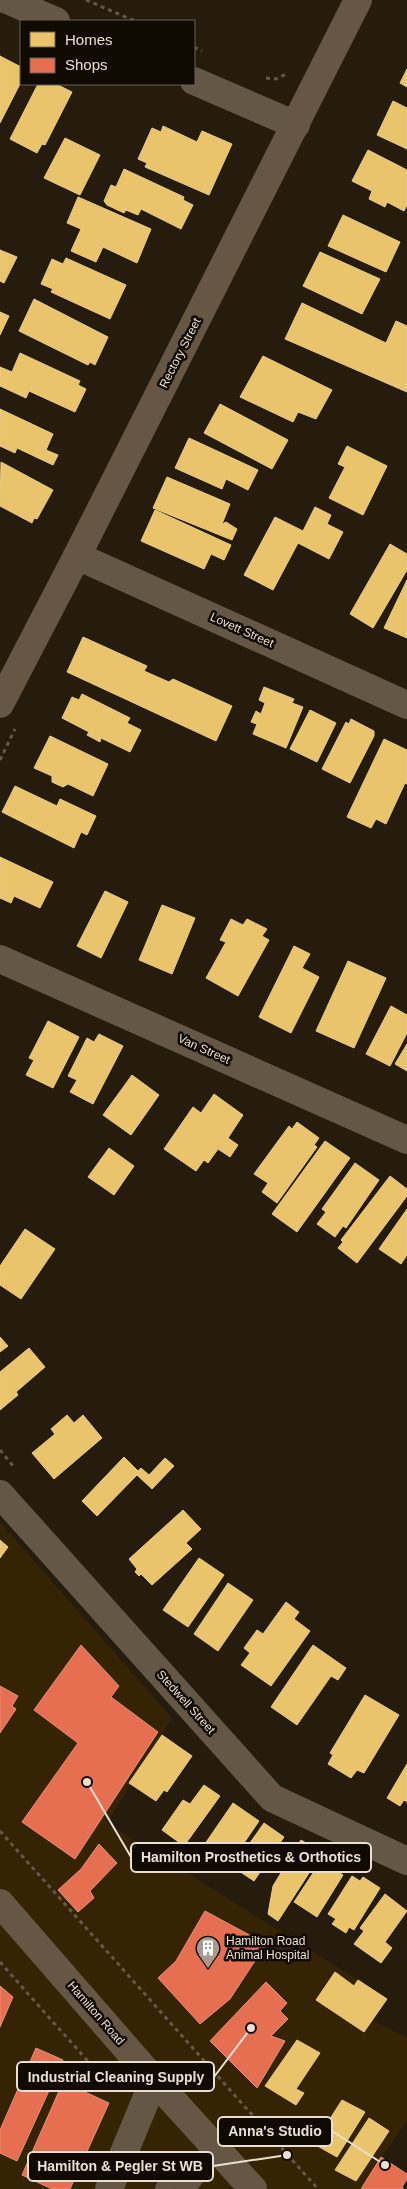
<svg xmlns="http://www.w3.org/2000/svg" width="407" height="2189" viewBox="0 0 407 2189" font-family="Helvetica,sans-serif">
<rect width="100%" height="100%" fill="#251c0e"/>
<path fill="#352404" d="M0 1522 172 1718 107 1823 368 1986 355 2011 407 2038V2120L361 2189H0Z"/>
<path fill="#e9c46a" stroke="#e9cc89" d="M0 56 21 67V82L0 123Z
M407 69V87L400 83Z
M38 84H56L72 92 45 145 42 144 37 153 10 139Z
M393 101 407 108V149L377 135Z
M163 126 197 142 202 131 232 144 209 195 145 167 147 163 138 159 152 128 161 132Z
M65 138 100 155 80 195 44 178Z
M368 150 407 170V205L404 211 387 202 385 207 369 199 372 191 352 181Z
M124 169 184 197 183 200 193 205 181 229 141 209 138 215 126 210 124 213 107 205 104 201 111 185 116 187Z
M78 197 151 229 137 263 103 247 96 262 71 251 81 229 67 223Z
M343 215 400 242 386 272 328 246Z
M0 250 17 257 4 283 0 281Z
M320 252 380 279 362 314 303 286Z
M66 258 126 285 110 319 51 292 53 289 41 284 52 259 63 264Z
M34 299 108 337 95 365 90 362 88 365 19 331Z
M302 303 386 343 396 321 407 326V392L285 339Z
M0 312 9 316 0 335Z
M20 353 80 381 78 385 86 389 75 412 29 391 26 398 0 386V367L12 372Z
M263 356 332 390 316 419 298 412 293 422 240 397Z
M220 404 288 440 272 469 204 433Z
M0 409 53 434 46 450 58 455 53 465 17 448 15 453 0 446Z
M189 438 258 470 248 490 226 479 222 489 175 468Z
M347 446 387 466 363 515 329 498 345 467 338 464Z
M1 462 53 490 37 519 34 518 32 523 0 506Z
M167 477 230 504 222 524 226 522 237 529 232 540 153 508Z
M315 507 331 515 327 524 343 532 329 559 298 543 273 590 244 575 275 517 303 531Z
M155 510 231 545 224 560 211 554 204 569 141 541Z
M390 544 407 554V570L373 628 350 614Z
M407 580V638L384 628Z
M83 637 147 666 144 671 169 682 173 679 232 706 216 741 67 672Z
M264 687 294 699 292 703 303 707 286 748 253 734 257 724 251 722 256 711 261 714 265 703 259 700Z
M82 694 130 718 127 723 141 730 130 752 101 738 100 742 87 735 89 732 62 718 72 697 79 700Z
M310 710 336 723 317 762 290 749Z
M351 719 374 731V736L350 783 322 769 346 722 349 724Z
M50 736 108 764 93 796 68 784 63 787 52 782V776L34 768Z
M384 739 407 750V784L405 783 386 824 376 819 371 828 347 817Z
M15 786 57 806 60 799 96 816 87 835 81 832 74 848 2 812Z
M0 857 53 882 40 908 14 896 11 903 0 898Z
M105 891 128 902 101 958 77 946Z
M162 905 195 918 172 974 139 960Z
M231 919 243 925 247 919 267 929 262 936 269 940 238 996 206 978 226 942 220 940Z
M294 946 310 954 302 968 319 977 291 1033 259 1017Z
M348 961 386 978 354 1048 316 1031Z
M391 1006 407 1015V1033L390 1066 366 1054Z
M48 1021 79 1037 53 1088 26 1075 34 1060 29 1058Z
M99 1034 123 1046 93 1104 70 1092 77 1080 68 1076 87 1038 94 1042Z
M407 1044V1071L395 1064Z
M132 1075 159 1095 131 1135 103 1115Z
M214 1094 243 1115 228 1138 238 1145 230 1157 218 1149 208 1163 204 1160 196 1171 164 1149 193 1107 201 1113Z
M297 1122 319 1138 314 1145 317 1147 277 1203 262 1192 268 1183 254 1174 289 1126 292 1129Z
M325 1141 350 1158 297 1232 272 1214Z
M109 1148 134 1166 114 1195 88 1177Z
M355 1163 379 1180 346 1228 343 1226 335 1237 317 1224 326 1212 322 1209Z
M390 1176 407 1189V1196L357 1263 338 1248 343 1242 341 1240Z
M407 1209V1255L401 1264 379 1249Z
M25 1229 55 1249 21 1299 0 1285V1266Z
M0 1337 8 1346 0 1352Z
M29 1348 45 1367 16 1392 18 1395 0 1410V1372Z
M67 1415 74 1423 83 1415 102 1438 54 1479 32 1453 55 1434 51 1429Z
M124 1457 138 1471 141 1468 149 1475 165 1458 174 1466 152 1489 137 1475 97 1516 82 1501Z
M183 1510 201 1529 186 1543 192 1549 152 1585 141 1574 139 1576 135 1572 137 1569 129 1559Z
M0 1540 8 1547 0 1558Z
M199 1558 224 1575 188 1627 163 1610Z
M228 1583 253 1600 218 1651 194 1634Z
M286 1602 299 1612 294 1619 310 1631 271 1686 241 1665 250 1653 244 1648 257 1630 263 1634Z
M313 1645 346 1668 338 1680 331 1676 297 1725 271 1707Z
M365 1695 399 1715 364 1773 357 1770 351 1778 328 1764 333 1755 330 1753Z
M162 1735 192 1756 167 1792 164 1790 156 1801 129 1783Z
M407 1764V1802L404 1800 400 1806 387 1798Z
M204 1785 220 1796 184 1846 162 1830 183 1800 190 1804Z
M233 1803 259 1821 231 1862 227 1859 220 1869 198 1854Z
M264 1823 284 1837 254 1881 233 1867Z
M301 1840 322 1853 278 1921 268 1914 273 1886Z
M321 1861 343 1875 317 1917 294 1902Z
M352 1876 360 1881 363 1877 380 1888 354 1930 349 1927 346 1933 332 1924 336 1919 328 1914Z
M385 1894 407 1911 385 1942 392 1948 381 1963 354 1944 364 1931 360 1928Z
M335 1972 354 1986 358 1980 387 1999 364 2032 316 2000Z
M297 2040 320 2053 296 2089 304 2093 296 2105 265 2086Z
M342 2100 365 2112 337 2157 314 2144Z
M369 2118 389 2131 356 2181 335 2170Z"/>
<path fill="#e76f51" stroke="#e89177" d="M81 1645 119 1686 111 1697 158 1732 75 1859 22 1822 78 1743 34 1710Z
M0 1686 18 1696 12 1706 16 1709 0 1733Z
M99 1844 117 1863 90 1891 94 1898 78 1912 58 1890 81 1869Z
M205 1911 266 1944 230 1999 200 2024 158 1978 176 1961Z
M266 1982 287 2003 280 2011 288 2019 271 2036 285 2041 257 2088 210 2041Z
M0 1986 13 1997 0 2027Z
M36 2048 63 2060 17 2161 0 2153V2130Z
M63 2082 109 2103 70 2189H52L22 2175Z
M381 2157 407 2174V2179L402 2187 404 2189H361Z"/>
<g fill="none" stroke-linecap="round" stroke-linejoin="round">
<path stroke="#63584b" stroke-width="3" stroke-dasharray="4 4" stroke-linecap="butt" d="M86 0 135 21
M194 47 202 51
M266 78 276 79 288 73
M0 760 15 729
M0 1450 14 1467
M0 1831 318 2189
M0 1962 116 2093"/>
<path stroke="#645746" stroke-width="18" d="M187 2188 217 2149
M164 2189 173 2173 188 2189"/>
<path stroke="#645746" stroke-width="28" d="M7 0 56 21
M194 81 296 125
M77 556 407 705
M0 959 407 1140
M0 1494 272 1798 407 1861
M109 2189 154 2080"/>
<path stroke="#665744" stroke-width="28" d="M0 704 77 556 358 0
M0 1903 154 2080 253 2189"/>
</g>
<defs>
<g id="building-pin" transform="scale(1.25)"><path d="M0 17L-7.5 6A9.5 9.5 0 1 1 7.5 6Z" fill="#a59b8d" stroke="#110a02"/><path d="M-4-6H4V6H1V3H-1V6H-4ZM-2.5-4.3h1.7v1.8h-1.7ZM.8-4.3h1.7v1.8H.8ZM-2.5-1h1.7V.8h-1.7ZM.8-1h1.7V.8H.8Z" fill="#fff"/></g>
</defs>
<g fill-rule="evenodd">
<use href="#building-pin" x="208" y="1948"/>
</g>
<g text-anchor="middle" stroke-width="5" stroke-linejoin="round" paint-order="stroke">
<g font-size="12" fill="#eae0d1" stroke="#110a02">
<text transform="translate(180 353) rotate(-63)" y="4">Rectory Street</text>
<text transform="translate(242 630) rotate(24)" y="4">Lovett Street</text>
<text transform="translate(204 1049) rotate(24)" y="4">Van Street</text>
<text transform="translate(186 1702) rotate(48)" y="4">Stedwell Street</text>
<text transform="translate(96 2013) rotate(49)" y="4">Hamilton Road</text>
</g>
<g font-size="12" fill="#eae0d1" stroke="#110a02" text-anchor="start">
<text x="226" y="1945">Hamilton Road<tspan x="226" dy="14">Animal Hospital</tspan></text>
</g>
</g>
<path fill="none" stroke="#eae0d1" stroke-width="2" d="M87 1782L131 1857M251 2028L214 2077M385 2165L332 2131M287 2155L213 2166"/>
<g fill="#eae0d1" stroke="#110a02" stroke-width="2">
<circle cx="87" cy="1782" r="5"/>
<circle cx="251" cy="2028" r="5"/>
<circle cx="385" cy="2165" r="5"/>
<circle cx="287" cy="2155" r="5"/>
</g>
<g fill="#110a02" stroke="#eae0d1" stroke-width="2">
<rect x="131" y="1843" width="240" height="29" rx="5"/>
<rect x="17" y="2062" width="197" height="29" rx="5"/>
<rect x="218" y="2117" width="114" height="29" rx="5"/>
<rect x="28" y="2152" width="185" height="29" rx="5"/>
</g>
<g font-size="14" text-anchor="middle" font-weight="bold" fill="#eae0d1">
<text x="251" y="1862">Hamilton Prosthetics &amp; Orthotics</text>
<text x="116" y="2082">Industrial Cleaning Supply</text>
<text x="275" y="2136">Anna's Studio</text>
<text x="120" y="2171">Hamilton &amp; Pegler St WB</text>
</g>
<rect x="20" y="20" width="175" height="65" fill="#110a02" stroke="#686055"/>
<rect x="30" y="32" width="25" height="15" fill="#e9c46a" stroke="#686055"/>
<text x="65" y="45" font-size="15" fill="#eae0d1">Homes</text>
<rect x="30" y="58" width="25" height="15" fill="#e76f51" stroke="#686055"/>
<text x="65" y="70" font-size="15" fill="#eae0d1">Shops</text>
</svg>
